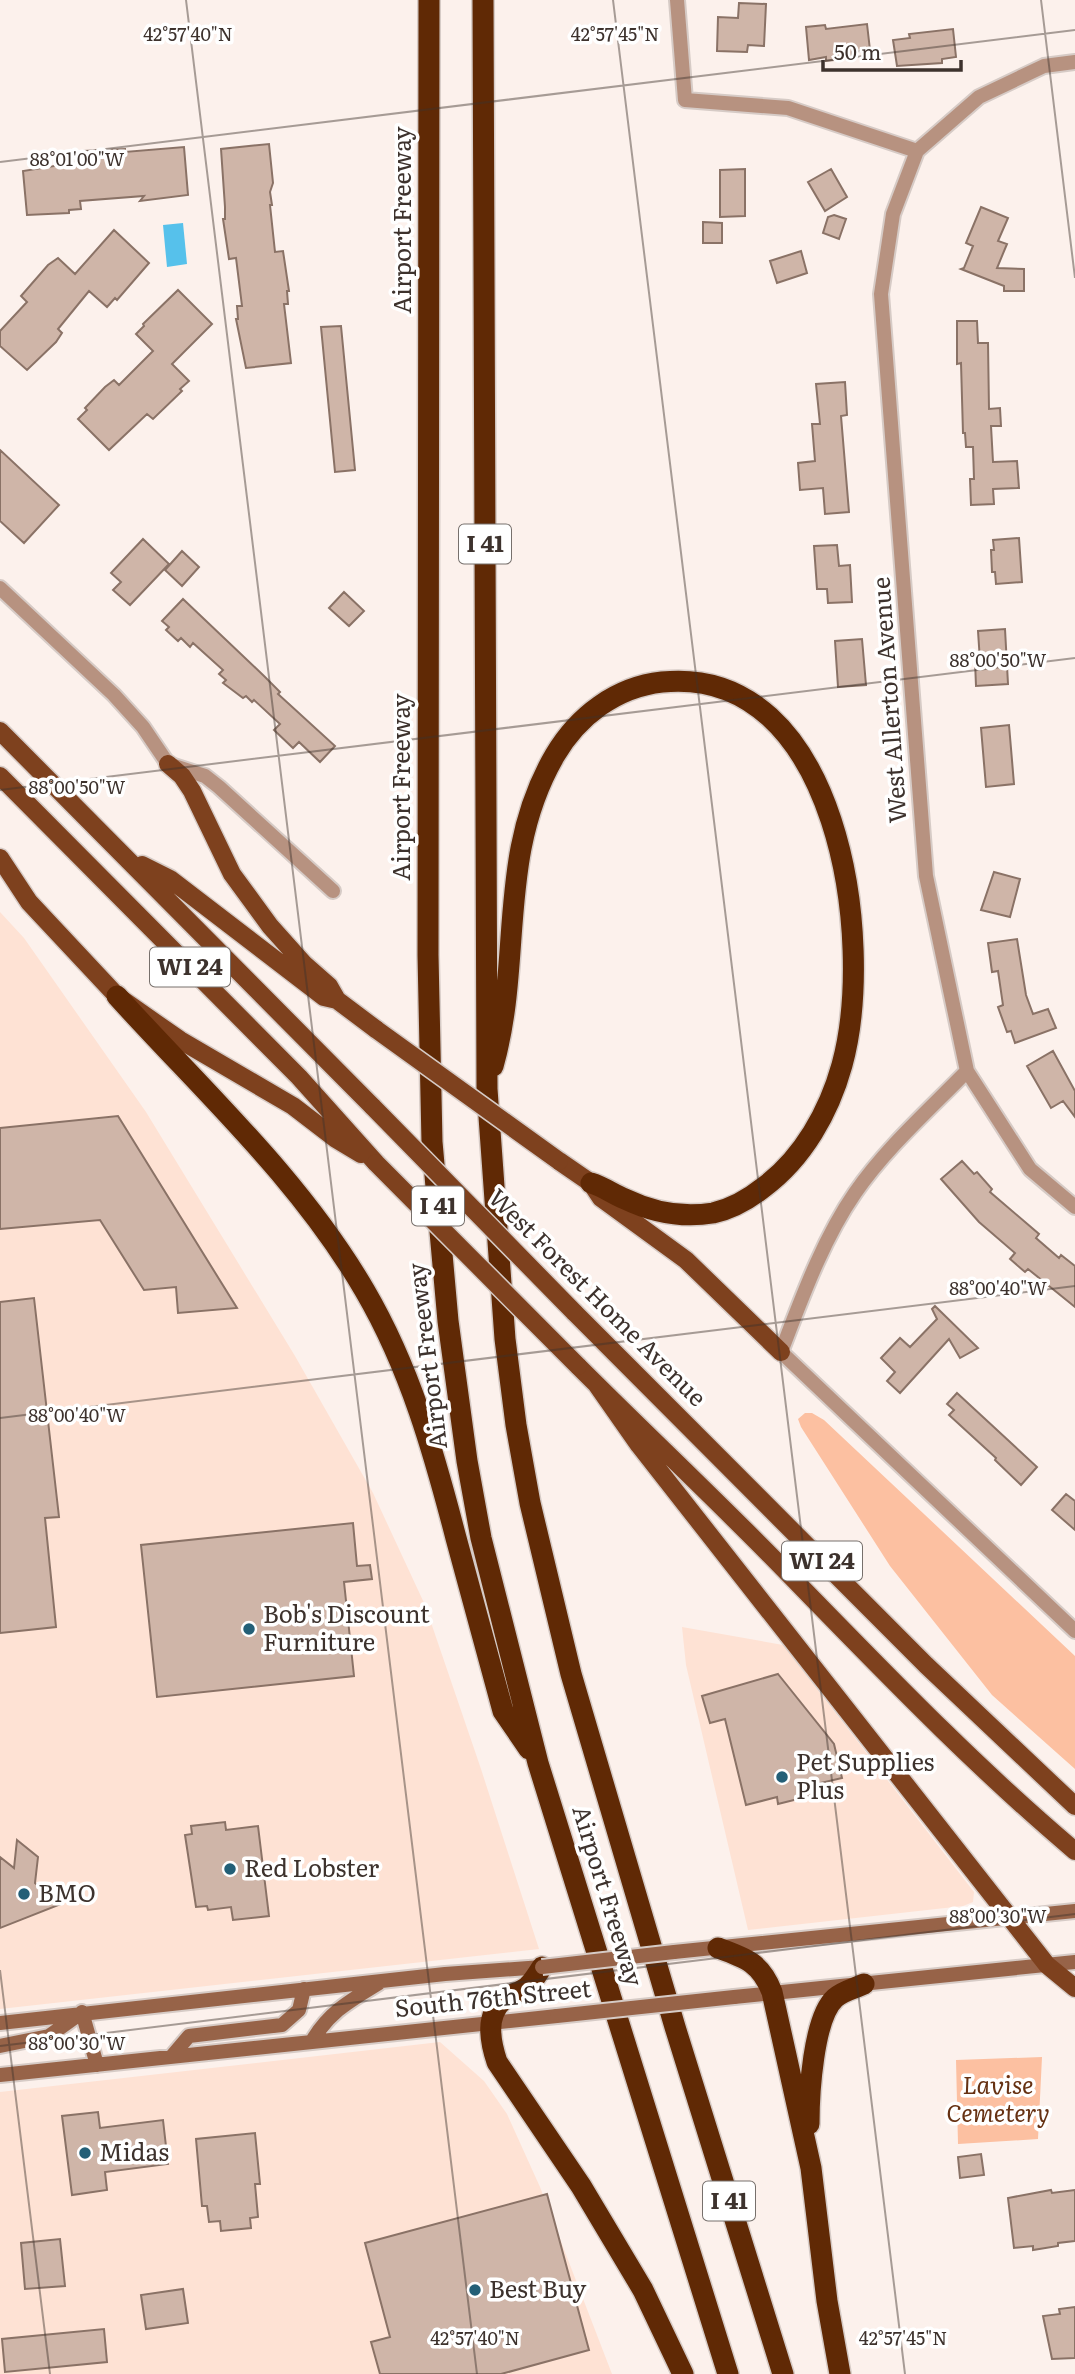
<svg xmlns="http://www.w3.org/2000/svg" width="1075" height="2374" viewBox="0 0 1075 2374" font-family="Literata,serif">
<rect width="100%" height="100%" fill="#fcf1ec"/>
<path fill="#fee2d4" d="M0 912 24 938 146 1112 295 1356 373 1493 425 1605 481 1769 539 1949 0 2009Z
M682 1627 783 1645 974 1892 973 1902 963 1906 748 1930 686 1665Z
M440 2042 484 2081 507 2114 540 2187 612 2374H0V2092Z"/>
<path fill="#fcc0a1" d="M805 1413H812L824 1420 1075 1656V1769L992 1695 890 1566 801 1427 798 1419Z
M1042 2057 1038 2139 958 2144 956 2060Z"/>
<path fill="#56c1eb" d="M183 223 187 264 167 267 163 225Z"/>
<path fill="#cfb5a8" stroke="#8a7266" stroke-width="2" d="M739 3 766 4 764 46 748 45 747 52 717 51 718 17 738 18Z
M867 24 870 50 852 52V58L826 61V57L809 60 806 27 825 25 826 29Z
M953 29 956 57 942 59V63L897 66 893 40 910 38 909 34Z
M269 144 273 183 270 192 272 205H270L275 252 283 251 289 291H287L288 304H284L291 363 246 368 236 319H238L237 306H242L236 258 229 259 223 219H225V207L221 149Z
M184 147 188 195 140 201 144 196 80 201 81 209 69 210V213L27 215 23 171 73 163 72 155 85 154 84 151 125 149V152Z
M745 169V216L720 217V170Z
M831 169 847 197 825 211 808 182Z
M981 207 1008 218 998 241 1007 244 997 268 1024 269V291H1004V286L961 269 964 268 973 246 966 243Z
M834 215 846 219 839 239 823 233 828 217Z
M703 222 722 223V243H703Z
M114 230 149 263 117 300 115 298 107 307 89 291 58 329 62 333 56 342 27 370 0 346V331L27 302 21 296 48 265 58 258 75 274Z
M801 251 807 273 777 283 770 261Z
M178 290 212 324 172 364 189 381 180 389 182 391 153 419 147 414 109 450 78 419 87 410 85 408 105 387 114 380 119 385 153 351 136 334 144 326 143 324Z
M957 321H977L978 343H988L989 409 1000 408 1001 426H991L993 462 1017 461 1019 488 993 489 994 504 971 505 970 479H974L973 447H966L965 433H963L961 363 957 364Z
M341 326 355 470 335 472 321 327Z
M845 382 847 415 841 416 849 512 825 514 823 488 800 490 798 463 815 461 812 424H820L816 384Z
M0 450 59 505 24 543 0 521Z
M1019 538 1022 582 996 584 995 572H992L991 550H994L993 540Z
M143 539 169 564 130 605 113 590 121 582 111 573Z
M837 545 839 566 850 565 852 602 828 603 827 589H817L814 546Z
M182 551 199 567 182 586 165 570Z
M344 592 364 611 349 626 329 608Z
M183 599 264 676 280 692 278 694 335 746 320 762 299 742 293 748 274 730 280 724 254 700 252 702 246 696 243 698 223 683 226 680 219 674 223 670 193 643 190 647 181 638 178 641 166 630 169 627 162 621Z
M1005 629 1008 684 976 686 975 661H980L978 631Z
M862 639 866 685 838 687 835 641Z
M1009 725 1014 784 986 787 981 728Z
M994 872 1020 879 1010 917 981 910Z
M1017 939 1026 995 1033 1014 1048 1009 1056 1028 1015 1043 1011 1031 1007 1032 998 1007 1003 1005 998 971 992 972 988 943Z
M1053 1051 1075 1091V1117L1063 1101 1051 1108 1027 1066Z
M118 1116 237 1308 178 1313 176 1287 144 1290 100 1220 0 1229V1128Z
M962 1161 974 1174 977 1172 992 1189 990 1192 1039 1234 1036 1238 1059 1258 1061 1255 1075 1266V1307L1028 1269 1025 1272 1010 1259 1015 1253 979 1222 941 1179Z
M34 1298 59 1517 45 1518 56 1627 0 1633V1302Z
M935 1306 978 1348 960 1358 949 1339 900 1393 887 1381 895 1372 881 1358 900 1338 910 1347 937 1319 932 1309Z
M957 1393 1037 1467 1021 1485 995 1460 996 1458 949 1415 954 1410 947 1404Z
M1066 1494 1075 1501V1530L1052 1510Z
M353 1523 357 1566 370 1565 372 1579 344 1582 354 1676 157 1697 141 1545Z
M778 1674 834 1744 842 1778 812 1785 814 1795 778 1804 777 1797 746 1805 725 1719 710 1723 702 1696Z
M225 1822 226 1830 258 1826 269 1916 233 1920 231 1907 208 1910 207 1906 196 1907 185 1835 192 1834 191 1826Z
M17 1840 38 1857 35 1883 61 1904 0 1928V1857L14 1868Z
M98 2112 100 2128 163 2120 168 2164 105 2172 107 2190 72 2195 62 2116Z
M255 2133 260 2184H255L258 2217 250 2218 251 2228 221 2231 220 2221 209 2222 207 2206H202L196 2139Z
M981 2154 984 2175 960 2178 958 2157Z
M1051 2190 1052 2193 1075 2190V2241L1058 2243V2246L1033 2250V2246L1014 2248 1008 2198Z
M547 2194 589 2350 501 2374H380L371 2342 390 2337 365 2243Z
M60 2239 65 2286 25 2289 21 2243Z
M183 2289 188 2323 146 2329 141 2295Z
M1075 2307V2358L1052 2359 1043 2316 1060 2314 1059 2309Z
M104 2329 107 2362 5 2372 2 2339Z"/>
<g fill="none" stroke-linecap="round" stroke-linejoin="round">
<g stroke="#d6cbc6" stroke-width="18">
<path id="minor" d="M677 0 685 100 788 108 917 151
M1075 62 1044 66 979 97 917 151 893 214 881 294 926 876 967 1071 1030 1169 1075 1207
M0 588 114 695 143 727 168 764 205 776 219 787 333 891
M967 1071C929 1110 886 1148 855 1193 823 1239 801 1300 781 1352L1075 1631"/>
</g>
<g stroke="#d6cbc6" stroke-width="18">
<path id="secondary" d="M674 1952 1075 1911
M734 1997 1075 1962
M82 2012 97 2065
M0 2023 445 1974 542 1967
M312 2041C330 2011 350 2001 379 1983
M0 2046 49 2036 81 2013
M172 2056 189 2036 282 2025 299 2010 304 1989
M0 2075 557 2016"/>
</g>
<g stroke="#d6cbc6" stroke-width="21">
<path id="primary" d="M0 731 373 1107
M168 764 182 776 192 791 232 874 270 926 304 964 329 986 337 1000
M0 776 299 1077 376 1163
M0 858 29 902 117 996 180 1040 293 1106 336 1139 361 1154
M142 865 170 879 324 997 337 1000 377 1030
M559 1161 591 1183 601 1198 686 1260 781 1352
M574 1312 926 1665 1075 1806
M578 1366C642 1430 708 1492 771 1556 870 1657 967 1760 1075 1851
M597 1385 639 1445 1047 1965 1075 1988"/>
</g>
<g stroke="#d6cbc6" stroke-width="24">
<path id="motorway" d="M429 0 428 955 432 1142 448 1321 467 1461 481 1538 538 1763 728 2374
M483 0 487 1089 505 1339 516 1425 530 1503 571 1674 675 2027 783 2374
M117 996C203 1091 300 1179 365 1291 410 1368 434 1453 456 1538 472 1596 487 1654 503 1711L529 1749
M493 1066C523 961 496 856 555 755 578 716 616 687 662 682 839 664 876 941 842 1065 829 1112 803 1158 764 1187 749 1199 731 1209 713 1213 683 1218 652 1212 625 1199 613 1194 604 1187 591 1183
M718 1948C746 1958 761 1963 772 1992L811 2168 827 2301 840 2374
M542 1967C538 1973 534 1980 529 1985 523 1992 512 1993 504 1999 485 2015 490 2041 497 2062L581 2186 643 2290 683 2374
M809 2124C809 2095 813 2018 835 1998 842 1991 856 1988 864 1984"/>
</g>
<use href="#minor" stroke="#b79280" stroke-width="14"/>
<use href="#secondary" stroke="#976348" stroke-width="14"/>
<use href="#primary" stroke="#7e411e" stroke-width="18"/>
<use href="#motorway" stroke="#602905" stroke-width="21"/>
<g stroke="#d6cbc6" stroke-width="18" stroke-linecap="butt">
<path id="secondary-bridge" d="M542 1967 674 1952
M557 2016 734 1997"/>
</g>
<g stroke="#d6cbc6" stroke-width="21" stroke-linecap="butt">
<path id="primary-bridge" d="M377 1030 559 1161
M373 1107 574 1312
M376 1163 578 1366"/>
</g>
<use href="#secondary-bridge" stroke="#976348" stroke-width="14"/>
<use href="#primary-bridge" stroke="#7e411e" stroke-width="18"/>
</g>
<path fill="none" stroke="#3d322d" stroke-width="2" stroke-opacity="0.45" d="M186 0 477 2374M613 0 905 2374M1041 0 1075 278M0 162 1075 30M0 790 1075 658M0 1418 1075 1286M0 1970 50 2374M0 2046 1075 1914"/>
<g fill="#235f77" stroke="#fff" stroke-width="2.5">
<circle cx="249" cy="1629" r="7"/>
<circle cx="782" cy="1777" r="7"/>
<circle cx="230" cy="1869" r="7"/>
<circle cx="24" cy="1894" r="7"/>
<circle cx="85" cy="2153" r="7"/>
<circle cx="475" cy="2290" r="7"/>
</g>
<g text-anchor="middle" stroke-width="7" stroke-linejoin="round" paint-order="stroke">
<g fill="#fff" stroke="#77706c" stroke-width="2">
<rect x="459" y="524.5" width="52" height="39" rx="5"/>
<rect x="150" y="947.5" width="80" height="39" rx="5"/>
<rect x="412" y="1186.5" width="52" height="39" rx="5"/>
<rect x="782" y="1541.5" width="80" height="39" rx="5"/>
<rect x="703" y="2181.5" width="52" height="39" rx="5"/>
</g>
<g font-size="23" font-weight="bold" fill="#3d322d">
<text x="485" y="552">I 41</text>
<text x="190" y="975">WI 24</text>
<text x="438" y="1214">I 41</text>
<text x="822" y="1569">WI 24</text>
<text x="729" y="2209">I 41</text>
</g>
<g font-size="24" fill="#3d322d" stroke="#fff">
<text transform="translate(403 220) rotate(-90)" y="8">Airport Freeway</text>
<text transform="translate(890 700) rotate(-94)" y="8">West Allerton Avenue</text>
<text transform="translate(402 787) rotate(-90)" y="8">Airport Freeway</text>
<text transform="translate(597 1298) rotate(45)" y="8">West Forest Home Avenue</text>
<text transform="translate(428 1356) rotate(-97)" y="8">Airport Freeway</text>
<text transform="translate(607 1896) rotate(73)" y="8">Airport Freeway</text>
<text transform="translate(493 1999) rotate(-6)" y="8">South 76th Street</text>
</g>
<g font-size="24" fill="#3d322d" stroke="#fff" text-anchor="start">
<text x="263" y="1623">Bob's Discount<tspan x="263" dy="28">Furniture</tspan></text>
<text x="796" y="1771">Pet Supplies<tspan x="796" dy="28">Plus</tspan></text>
<text x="244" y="1877">Red Lobster</text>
<text x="38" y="1902">BMO</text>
<text x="99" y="2161">Midas</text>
<text x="489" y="2298">Best Buy</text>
</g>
<g font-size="24" font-style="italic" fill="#663112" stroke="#fff">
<text x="998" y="2094">Lavise<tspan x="998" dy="28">Cemetery</tspan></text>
</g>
</g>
<g font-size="18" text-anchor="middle" fill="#3d322d" stroke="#fff" stroke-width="7" stroke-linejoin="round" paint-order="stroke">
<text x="188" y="41">42°57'40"N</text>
<text x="615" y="41">42°57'45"N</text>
<text x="77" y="166">88°01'00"W</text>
<text x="998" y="667">88°00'50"W</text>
<text x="77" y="794">88°00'50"W</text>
<text x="998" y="1295">88°00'40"W</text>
<text x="77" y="1422">88°00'40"W</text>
<text x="998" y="1923">88°00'30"W</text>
<text x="77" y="2050">88°00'30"W</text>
<text x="475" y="2345">42°57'40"N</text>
<text x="903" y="2345">42°57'45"N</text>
</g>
<path d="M823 60v10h138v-10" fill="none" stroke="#3d322d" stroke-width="3.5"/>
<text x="834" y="60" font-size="21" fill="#3d322d" stroke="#ffffff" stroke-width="5" paint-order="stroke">50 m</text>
</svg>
